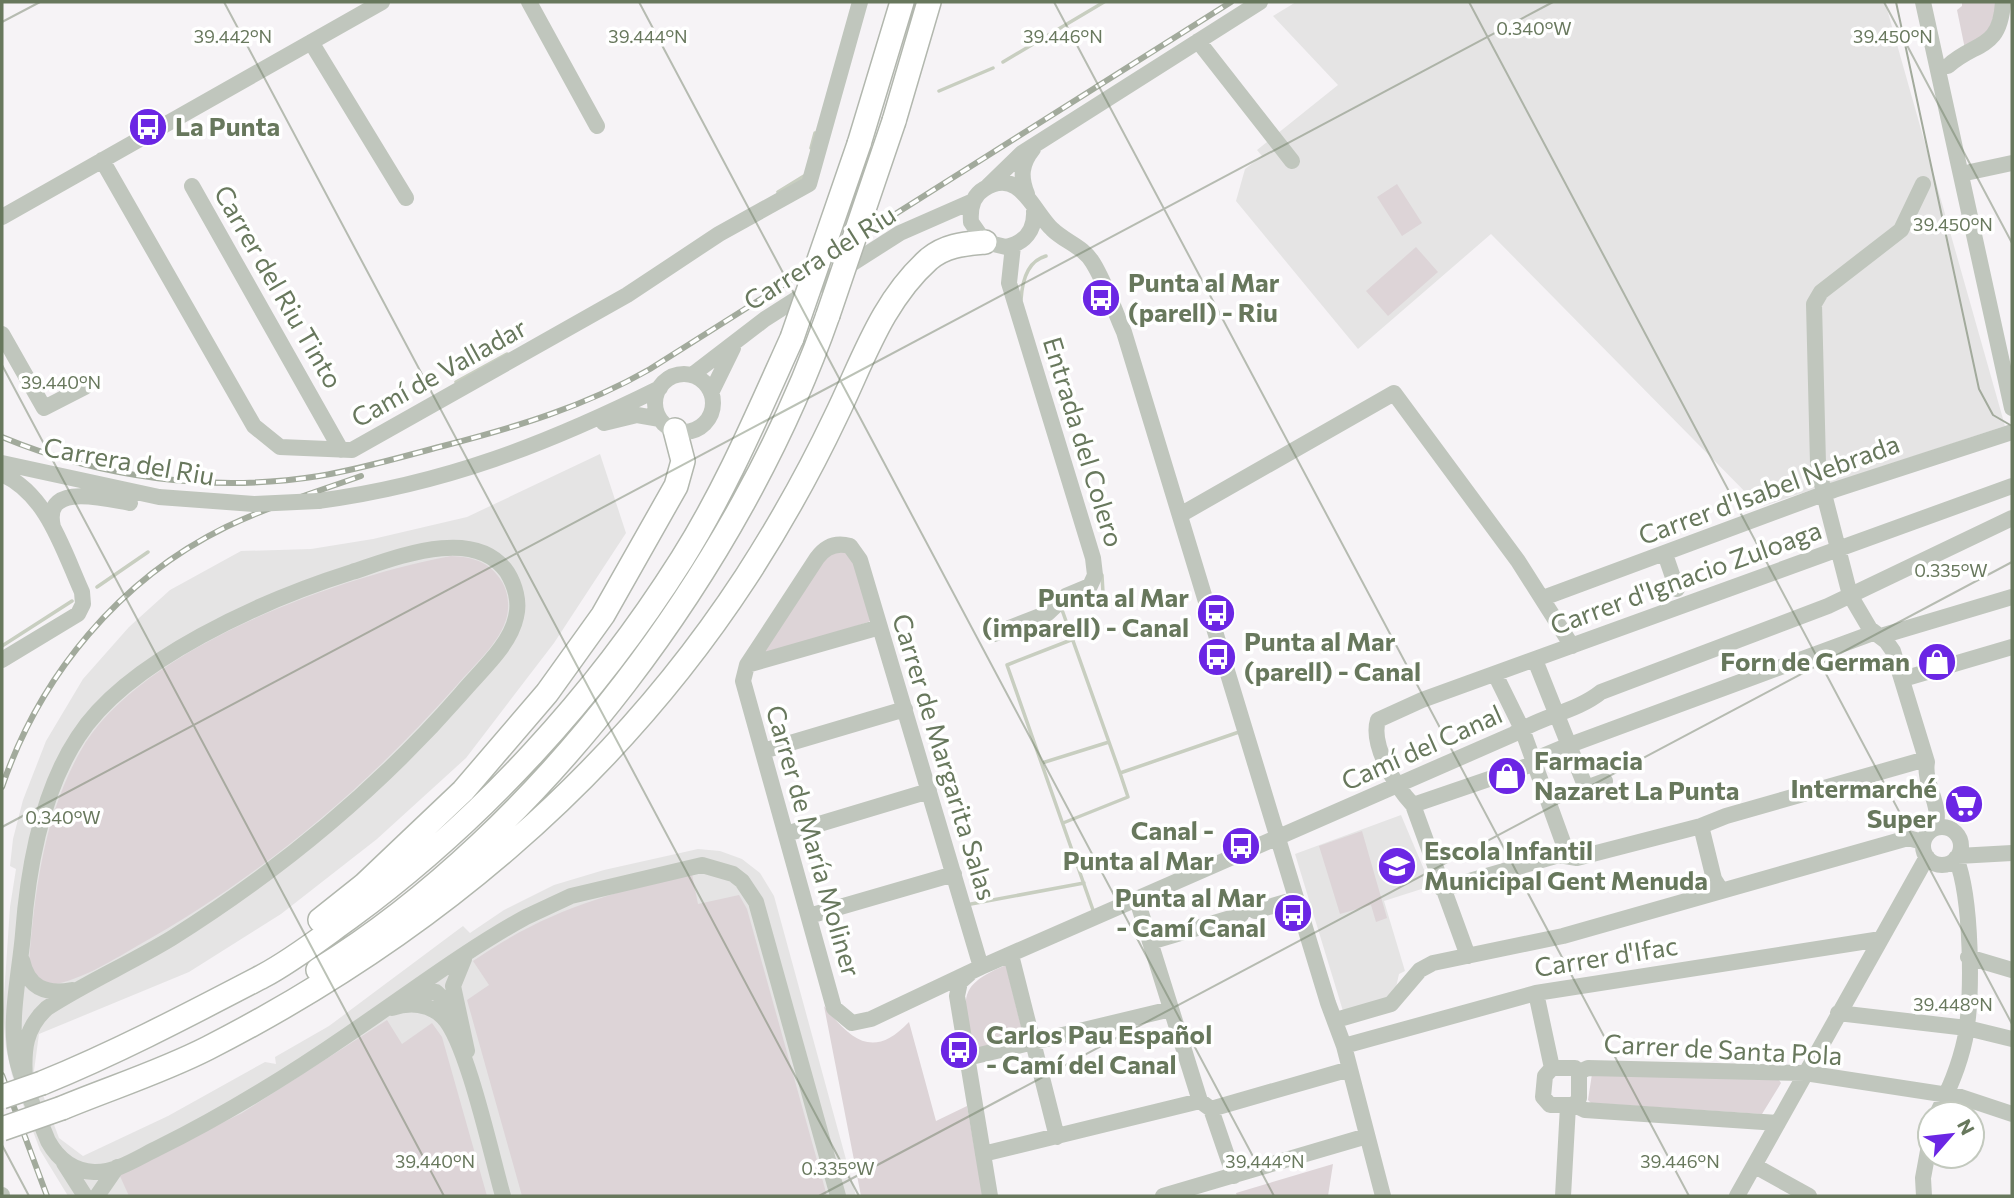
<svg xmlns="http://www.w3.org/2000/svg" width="2014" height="1198" viewBox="0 0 2014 1198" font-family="Commissioner,sans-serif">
<rect width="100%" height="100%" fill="#f6f3f6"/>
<path fill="#e5e4e4" d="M1296 2H1885L2005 426 1760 507 1491 234 1358 349 1236 201 1245 169 1262 156 1257 150 1338 85 1273 16Z
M600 454 626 533 554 643 466 758 377 839 281 914 189 972 39 1034 34 1071 59 1138 83 1156 168 1116 265 1062 276 1064 275 1057 329 1026 463 926 470 933 504 910 554 885 604 870 698 849 720 851 742 859 760 873 774 896 856 1196H68L40 1150 12 1075 6 1048 3 1011 10 907 16 869 10 866 13 839 23 800 46 741 83 679 129 627 170 590 241 551 311 549 373 539 467 517Z
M1401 815 1431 886 1384 901 1405 971 1399 974 1394 996 1343 1011 1295 854Z"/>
<path fill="#ddd4d7" d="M1962 2H1998L1988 34 1965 49 1957 10 1962 6Z
M1397 184 1422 223 1402 236 1377 197Z
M1416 247 1438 272 1388 316 1366 291Z
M833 549 852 554 874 620 765 657 760 651 825 555Z
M451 556C470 557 486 560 498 576 507 587 510 602 507 616 501 642 474 665 457 685 365 789 259 878 137 946 108 963 78 982 45 986L30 969 29 962C35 890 44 816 80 752 136 649 341 576 451 556Z
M1362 831 1387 918 1376 922 1371 905 1340 914 1319 846Z
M692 874 698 904 739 895 747 909 827 1196H522L467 1000 489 985 473 961C547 910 606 894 692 874Z
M1006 965 1024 1038 972 1050C965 1000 953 987 1006 965Z
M824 1006C851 1040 873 1060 909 1022L936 1121 967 1106 983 1196H861Z
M387 1020 402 1044 432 1023 442 1037 487 1196H129L119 1174 242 1113Z
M1592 1074 1779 1080 1781 1083 1762 1114 1591 1103 1588 1100Z
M1333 1164 1328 1196H1237L1236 1193Z"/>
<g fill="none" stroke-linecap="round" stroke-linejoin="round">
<path stroke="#c8cec0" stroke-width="3.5" d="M1003 62 1104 2
M939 91 993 68
M811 148 815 133
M778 192 804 176
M1021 300C1022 283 1027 261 1046 256
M456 382 507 354
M97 587 148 552
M1068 604 1103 593 1102 575
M1061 607 1120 773
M1071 640 1007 665 1093 910
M2 646 72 601
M1042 763 1109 742
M1063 823 1128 797 1120 773 1239 732
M971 904 1084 883"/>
<g stroke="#b2b7ae" stroke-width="26">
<path id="highway" d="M894 121 929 2
M859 144 902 2
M320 920 364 885 463 791 547 693 603 615 676 486 683 461 675 430
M318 970C542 832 742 562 828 315
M42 1083C118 1052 190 1014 263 976 293 960 321 938 349 918 481 821 595 697 682 559 726 489 758 413 792 338
M62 1108C110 1088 161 1072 208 1048 425 937 612 782 746 577 779 526 810 471 836 416 863 361 881 302 929 259 946 245 964 244 985 242"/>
</g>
<path stroke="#c0c6bd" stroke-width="16" d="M529 2 597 126
M1923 2 2012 408
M1198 41 1292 161
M311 42 406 198
M1948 66C1975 41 2000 51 2003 2
M102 160 254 426 280 447 352 450 627 295 719 234 809 184 860 2
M1970 172 2012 163
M1923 184 1901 230 1821 292 1814 304 1818 464 1824 494 1850 595 1870 629 1886 641 1893 651 1927 762C1923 784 1943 806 1935 828
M192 186 341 450
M988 186 1022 153 1260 2
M1027 194C1020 177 1021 164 1033 149
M1034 211C1035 230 1025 243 1006 247L985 242 971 222C970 210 972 196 984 189 1019 166 1033 211 1052 229 1065 242 1083 246 1093 263 1106 284 1114 310 1124 332L1328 1003 1344 1046 1383 1196
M2 217 382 2
M2 334 44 408 85 387
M655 403a29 29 0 1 1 58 0a29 29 0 1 1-58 0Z
M692 375 765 319 900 233 973 201
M711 393 733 348
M604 423 637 415 660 419
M2 463 159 497 254 504
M2 474C47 494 63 550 82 592L83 604 78 614 2 660
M318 501C445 484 547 444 660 388
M1180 515 1394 393 1518 561 1572 646
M53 527C42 481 106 499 130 503
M1665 554 1677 589
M1543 598 1834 490 2012 432
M994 634 1048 613 1066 596 1090 586 1095 575 1093 558 1009 283 1013 246
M1881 636 2012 597
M1535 660 1586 788 1605 781
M747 665 880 627
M1495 674 1522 729 1568 856
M1903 679 2012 647
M763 751 905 709
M1413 805 1533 764 1543 756 1567 746 1873 633
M1701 826 1714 879 1721 890
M1923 846a19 19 0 1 1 38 0a19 19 0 1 1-38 0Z
M786 834 929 791
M1958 856 2012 853
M1442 889 1559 855 1577 858 1701 826 1726 816 1926 759
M1137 900 1200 1101 1211 1109 1234 1176
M1255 911 1296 899
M809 916 954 874
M1150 942 1241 915
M1011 955 1057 1137
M1468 956 1413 805C1396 787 1370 745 1378 720L1422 700 2012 486
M1968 957 2012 970
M464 959 453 986 467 1051
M22 960C28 988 46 995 72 990
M981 967 860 560 850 546C836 542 825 547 817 558L747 665 743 681 834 1008 852 1023 871 1019 981 967 1514 734C1541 716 1576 712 1601 692L1828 606 2012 518
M969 974 960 982 957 996 990 1196
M413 991 436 992 457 1012
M1536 993 1552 1068
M392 1008C409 1002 429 1003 443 1017 467 1041 492 1158 503 1196
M1838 1013 1967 1028 2012 1039
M1336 1020 1391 1004 1420 970 1433 963 1563 936 1908 838 1923 842
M1344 1046 1536 993 1881 939
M967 1058 1171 1009
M1552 1068H1575L1579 1072V1098L1575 1105H1550L1543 1097 1545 1076Z
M1579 1072 1588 1068 1805 1073 1961 1097 2012 1114
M25 1079C23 1050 25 1028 47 1008 87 982 131 963 172 938 280 870 377 790 461 694 479 672 510 646 516 617 520 602 515 585 507 572 474 525 395 558 352 572 266 599 127 660 78 737 41 793 28 868 23 934 20 971 8 1023 17 1060 23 1087 38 1115 48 1141 58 1159 72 1171 94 1172 116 1173 139 1157 158 1148 225 1115 288 1076 349 1034 407 995 464 951 526 917L571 896 702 865 733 874 742 881 756 902 838 1196
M1575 1105 1585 1110 1778 1123
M1211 1109 1350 1069
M1937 1114C1949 1089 1959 1067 1965 1039 1973 996 1972 898 1956 858
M983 1154 1200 1101
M64 1163 85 1196
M1755 1166 1809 1196
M2 1195V1196
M97 1196 117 1167
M1163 1196 1367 1136
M1563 1196 1568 1106
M1737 1196 1927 857
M1924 1196 1923 1178 1930 1140"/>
<use href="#highway" stroke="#fff" stroke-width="23"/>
<path stroke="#a2aa9c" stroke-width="2" d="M1896 2 1979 389 1993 415 2012 426"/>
<g stroke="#a2aa9c" stroke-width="6">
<path id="rail" d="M2 437C101 478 213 493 319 476 361 469 401 457 443 446 516 427 584 407 650 369L1231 2
M2 787C40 675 120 579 226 527 270 506 316 492 361 476
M2 1075 47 1196"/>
</g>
<use href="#rail" stroke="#fff" stroke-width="3.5" stroke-dasharray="10" stroke-linecap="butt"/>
<g stroke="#b2b7ae" stroke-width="26" stroke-linecap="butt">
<path id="highway-bridge" d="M828 315 894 121
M792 338 859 144
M2 1097 42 1083
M2 1129 62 1108"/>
</g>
<path stroke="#c0c6bd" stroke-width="16" d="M254 504 318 501"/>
<use href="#highway-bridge" stroke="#fff" stroke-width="23"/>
</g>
<path fill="none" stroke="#68785d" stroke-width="2" stroke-opacity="0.45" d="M224 2 859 1196M639 2 1274 1196M1054 2 1689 1196M1469 2 2012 1024M1884 2 2012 243M2 22 40 2M2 365 444 1196M2 827 1553 2M2 1145 29 1196M819 1196 2012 562"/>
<defs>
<g id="bus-disc" transform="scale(2.0125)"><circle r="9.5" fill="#6b26e4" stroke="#fff"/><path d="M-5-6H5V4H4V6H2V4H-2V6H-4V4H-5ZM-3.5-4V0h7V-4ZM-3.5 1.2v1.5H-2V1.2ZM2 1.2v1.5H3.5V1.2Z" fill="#fff"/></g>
<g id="shop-disc" transform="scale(2.0125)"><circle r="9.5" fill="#6b26e4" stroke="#fff"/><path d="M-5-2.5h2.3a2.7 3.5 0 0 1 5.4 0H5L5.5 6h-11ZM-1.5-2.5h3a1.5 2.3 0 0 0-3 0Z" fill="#fff"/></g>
<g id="supermarket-disc" transform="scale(2.0125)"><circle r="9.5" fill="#6b26e4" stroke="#fff"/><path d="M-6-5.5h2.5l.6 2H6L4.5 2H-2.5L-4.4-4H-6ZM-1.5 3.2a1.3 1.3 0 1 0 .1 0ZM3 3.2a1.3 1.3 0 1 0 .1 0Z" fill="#fff"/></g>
<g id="school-disc" transform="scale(2.0125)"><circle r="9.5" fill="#6b26e4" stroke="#fff"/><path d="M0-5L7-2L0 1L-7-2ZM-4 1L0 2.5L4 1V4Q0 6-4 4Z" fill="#fff"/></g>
</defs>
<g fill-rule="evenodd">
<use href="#bus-disc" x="148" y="127"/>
<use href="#bus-disc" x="1101" y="298"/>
<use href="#bus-disc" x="1216" y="613"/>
<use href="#bus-disc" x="1217" y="657"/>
<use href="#shop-disc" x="1937" y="662"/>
<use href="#shop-disc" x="1507" y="776"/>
<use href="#supermarket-disc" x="1964" y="804"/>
<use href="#bus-disc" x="1241" y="846"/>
<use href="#school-disc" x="1397" y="866"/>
<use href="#bus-disc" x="1293" y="913"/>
<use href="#bus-disc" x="959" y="1050"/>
</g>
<g text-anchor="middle" stroke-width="7" stroke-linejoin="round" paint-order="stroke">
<g font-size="26" font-weight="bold" fill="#68785d" stroke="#fff" text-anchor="start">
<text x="175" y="136">La Punta</text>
<text x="1128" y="292">Punta al Mar<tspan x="1128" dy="30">(parell) - Riu</tspan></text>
<text x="1189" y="607" text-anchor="end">Punta al Mar<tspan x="1189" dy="30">(imparell) - Canal</tspan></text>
<text x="1244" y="651">Punta al Mar<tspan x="1244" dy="30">(parell) - Canal</tspan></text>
<text x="1910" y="671" text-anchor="end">Forn de German</text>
<text x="1534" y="770">Farmacia<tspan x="1534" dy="30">Nazaret La Punta</tspan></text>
<text x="1937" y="798" text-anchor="end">Intermarché<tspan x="1937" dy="30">Super</tspan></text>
<text x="1214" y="840" text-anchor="end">Canal -<tspan x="1214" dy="30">Punta al Mar</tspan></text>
<text x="1424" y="860">Escola Infantil<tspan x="1424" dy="30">Municipal Gent Menuda</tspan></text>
<text x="1266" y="907" text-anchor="end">Punta al Mar<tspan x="1266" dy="30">- Camí Canal</tspan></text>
<text x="986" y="1044">Carlos Pau Español<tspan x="986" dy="30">- Camí del Canal</tspan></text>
</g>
<g font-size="26" fill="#68785d" stroke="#fff">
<text transform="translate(820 258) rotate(-32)" y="9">Carrera del Riu</text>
<text transform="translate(278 287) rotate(60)" y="9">Carrer del Riu Tinto</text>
<text transform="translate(439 373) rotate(-29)" y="9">Camí de Valladar</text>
<text transform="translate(1083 442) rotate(73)" y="9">Entrada del Colero</text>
<text transform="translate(129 462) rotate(10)" y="9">Carrera del Riu</text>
<text transform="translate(1769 490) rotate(-20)" y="9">Carrer d'Isabel Nebrada</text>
<text transform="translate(1686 578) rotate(-20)" y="9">Carrer d'Ignacio Zuloaga</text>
<text transform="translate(1422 748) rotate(-24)" y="9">Camí del Canal</text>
<text transform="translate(944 757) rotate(73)" y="9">Carrer de Margarita Salas</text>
<text transform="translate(813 841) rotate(74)" y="9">Carrer de María Moliner</text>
<text transform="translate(1606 957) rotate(-9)" y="9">Carrer d'Ifac</text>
<text transform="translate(1723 1050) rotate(3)" y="9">Carrer de Santa Pola</text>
</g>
</g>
<g font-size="18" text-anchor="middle" fill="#68785d" stroke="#fff" stroke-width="7" stroke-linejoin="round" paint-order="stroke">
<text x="1534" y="35">0.340°W</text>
<text x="233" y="43">39.442°N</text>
<text x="648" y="43">39.444°N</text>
<text x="1063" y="43">39.446°N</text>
<text x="1893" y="43">39.450°N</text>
<text x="1953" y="231">39.450°N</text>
<text x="61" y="389">39.440°N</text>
<text x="1951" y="577">0.335°W</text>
<text x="63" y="824">0.340°W</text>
<text x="1953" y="1011">39.448°N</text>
<text x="435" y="1168">39.440°N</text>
<text x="1265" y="1168">39.444°N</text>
<text x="1680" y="1168">39.446°N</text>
<text x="838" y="1175">0.335°W</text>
</g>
<rect width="2014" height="1198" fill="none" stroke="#68785d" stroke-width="7"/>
<g transform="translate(1951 1135) rotate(62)"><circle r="33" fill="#ffffff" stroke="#c3c9be" stroke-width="2"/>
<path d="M0-5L12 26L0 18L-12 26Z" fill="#6b26e4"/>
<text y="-10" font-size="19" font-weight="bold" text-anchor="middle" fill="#68785d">N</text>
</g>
</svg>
